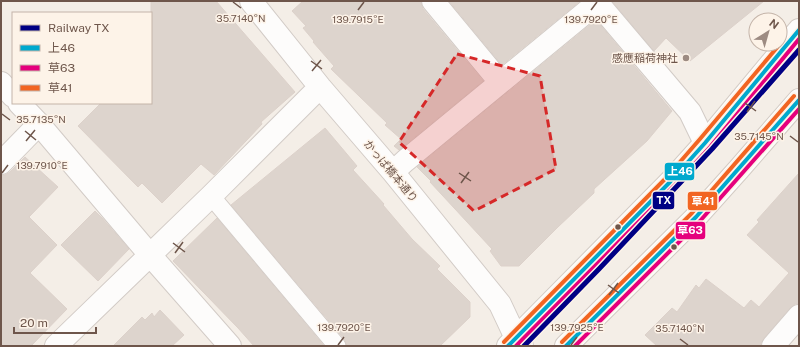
<svg xmlns="http://www.w3.org/2000/svg" width="800" height="347" viewBox="0 0 800 347" font-family="'Public Sans','Noto Sans JP',sans-serif">
<rect width="100%" height="100%" fill="#f4eee7"/>
<path fill="#ddd4cd" stroke="#dcd1ca" d="M151 1H216L295 92 261 122 262 124 214 175 201 164 162 203 142 183 138 187 78 126 101 103H151Z
M303 1H421V3L423 9 483 81 399 150 394 146 401 139 385 125 387 123 331 69 334 66 313 42 314 41 303 28 306 26 292 11Z
M449 1H580L502 65Z
M612 1H764L690 61 666 38 654 51Z
M596 20 672 111 647 141 594 189V193L558 227 519 266H501L490 251 492 249 430 182 431 181 417 167Z
M325 128 357 166 353 170 384 204 383 205 412 239 440 266 437 269 470 302V317L440 346H347L345 340 231 205Z
M25 157 58 187 29 217 57 245 30 273 67 309 31 346H1V175H5L10 172Z
M799 173V304H795L790 308 764 338 761 343V346H657L645 335 672 308 677 312 696 285 699 288 706 279 744 308 751 300 759 307 789 273 747 235 759 222 757 220Z
M95 211 102 218 129 249 98 281 61 245Z
M217 218 324 346H254L238 328 173 261Z
M160 310 184 335 172 346H113L142 317 145 320 152 313 154 317Z"/>
<g fill="none" stroke-linecap="round" stroke-linejoin="round">
<g stroke="#d2cbc6" stroke-width="19">
<path id="pedestrian" d="M211 196 337 346"/>
</g>
<g stroke="#d2cbc6" stroke-width="24">
<path id="minor" d="M251 1 320 87 393 172 500 304 516 338 522 346
M433 1 500 82
M596 1 690 112 705 143
M1 83 13 96
M19 103 39 124 150 255 230 346
M1 163 39 124
M393 172 405 161 597 3
M56 346 211 196 320 87
M773 346 799 316"/>
</g>
<g stroke="#d3cbc4" stroke-width="24">
<path id="secondary" d="M508 346 670 182 705 143 799 30
M566 346 696 217 739 169 799 100"/>
</g>
<use href="#pedestrian" stroke="#fdfcfb" stroke-width="17"/>
<use href="#minor" stroke="#fdfcfb" stroke-width="22"/>
<use href="#secondary" stroke="#fdfcfb" stroke-width="22"/>
<g stroke="#fdf3e8" stroke-width="7">
<path id="bus-1" d="M508 346 670 182 705 143 799 30
M566 346 696 217 799 100"/>
</g>
<g stroke="#fdf3e8" stroke-width="7">
<path id="bus-2" d="M516 346 674 186 710 147 799 39
M575 346 700 221 799 109"/>
</g>
<g stroke="#fdf3e8" stroke-width="7">
<path id="bus-3" d="M504 342 666 178 700 139 780 44
M562 342 692 213 794 96"/>
</g>
<use href="#bus-1" stroke="#00a9ce" stroke-width="4"/>
<use href="#bus-2" stroke="#e5007d" stroke-width="4"/>
<use href="#bus-3" stroke="#f26522" stroke-width="4"/>
<g stroke="#fdf3e8" stroke-width="8">
<path id="rail-1" d="M524 346 599 269 712 149 799 50"/>
</g>
<use href="#rail-1" stroke="#000084" stroke-width="5"/>
</g>
<path fill="#d62828" fill-opacity="0.2" stroke="#d62828" stroke-width="3" stroke-dasharray="8 5" stroke-linejoin="round" d="M457 54 540 76 556 169 474 211 399 142Z"/>
<path fill="none" stroke="#6e564b" stroke-width="1.5" d="M233 2 241 8M358 10 364 2M591 10 597 2M311 61 322 69M312 71 321 60M745 103 756 111M747 112 755 101M2 114 10 120M25 131 36 140M790 136 798 142M26 141 35 130M2 173 8 165M459 173 471 181M461 183 469 172M173 243 185 252M175 253 183 242M608 285 619 293M609 295 618 283M680 339 688 345M338 345 344 337M571 345 577 337"/>
<circle fill="#9d8b82" stroke="#fdf3e8" stroke-width="1.5" cx="686" cy="58" r="4"/>
<g fill="#6e564b" stroke="#fdf3e8" stroke-width="1.5">
<circle cx="618" cy="227" r="3.5"/>
<circle cx="674" cy="247" r="3.5"/>
</g>
<g text-anchor="middle" stroke-width="3" stroke-linejoin="round" paint-order="stroke">
<g font-size="11" fill="#6e564b" stroke="#fdf3e8" text-anchor="end">
<text x="678" y="62">感應稲荷神社</text>
</g>
<g font-size="11" fill="#6e564b" stroke="#fdf3e8">
<text transform="translate(391 171) rotate(50)" y="4">かっぱ橋本通り</text>
</g>
</g>
<g font-size="10" text-anchor="middle" fill="#6e564b" stroke="#fdf3e8" stroke-width="3" stroke-linejoin="round" paint-order="stroke">
<text x="241" y="22">35.7140°N</text>
<text x="358" y="23">139.7915°E</text>
<text x="591" y="23">139.7920°E</text>
<text x="41" y="123">35.7135°N</text>
<text x="759" y="140">35.7145°N</text>
<text x="42" y="169">139.7910°E</text>
<text x="344" y="331">139.7920°E</text>
<text x="577" y="331">139.7925°E</text>
<text x="680" y="332">35.7140°N</text>
</g>
<g stroke="#fdf3e8" stroke-width="1.5">
<rect x="664" y="162" width="31" height="19" rx="4" fill="#00a9ce"/>
<rect x="652" y="191" width="23" height="19" rx="4" fill="#000084"/>
<rect x="687" y="191" width="31" height="20" rx="4" fill="#f26522"/>
<rect x="675" y="221" width="31" height="19" rx="4" fill="#e5007d"/>
</g>
<g font-size="11" text-anchor="middle" font-weight="bold" fill="#fff">
<text x="680" y="175">上46</text>
<text x="664" y="204">TX</text>
<text x="703" y="205">草41</text>
<text x="690" y="234">草63</text>
</g>
<rect width="800" height="347" fill="none" stroke="#6e564b" stroke-width="4"/>
<rect x="12" y="12" width="140" height="92" fill="#fdf3e8" stroke="#c4b4a9"/>
<rect x="20" y="25" width="20" height="6" fill="#000084" stroke="#c4b4a9"/>
<text x="48" y="32" font-size="12" fill="#6e564b">Railway TX</text>
<rect x="20" y="45" width="20" height="6" fill="#00a9ce" stroke="#c4b4a9"/>
<text x="48" y="52" font-size="12" fill="#6e564b">上46</text>
<rect x="20" y="65" width="20" height="6" fill="#e5007d" stroke="#c4b4a9"/>
<text x="48" y="72" font-size="12" fill="#6e564b">草63</text>
<rect x="20" y="85" width="20" height="6" fill="#f26522" stroke="#c4b4a9"/>
<text x="48" y="92" font-size="12" fill="#6e564b">草41</text>
<g transform="translate(768 32) rotate(37)"><circle r="19" fill="#fdf3e8" stroke="#c4b4a9"/>
<path d="M0-3L7 15L0 10L-7 15Z" fill="#9d8b82"/>
<text y="-6" font-size="11" font-weight="bold" text-anchor="middle" fill="#6e564b">N</text>
</g>
<path d="M14 327v6h82v-6" fill="none" stroke="#6e564b" stroke-width="2"/>
<text x="20" y="327" font-size="12" fill="#6e564b" stroke="#fdf3e8" stroke-width="3" paint-order="stroke">20 m</text>
</svg>
